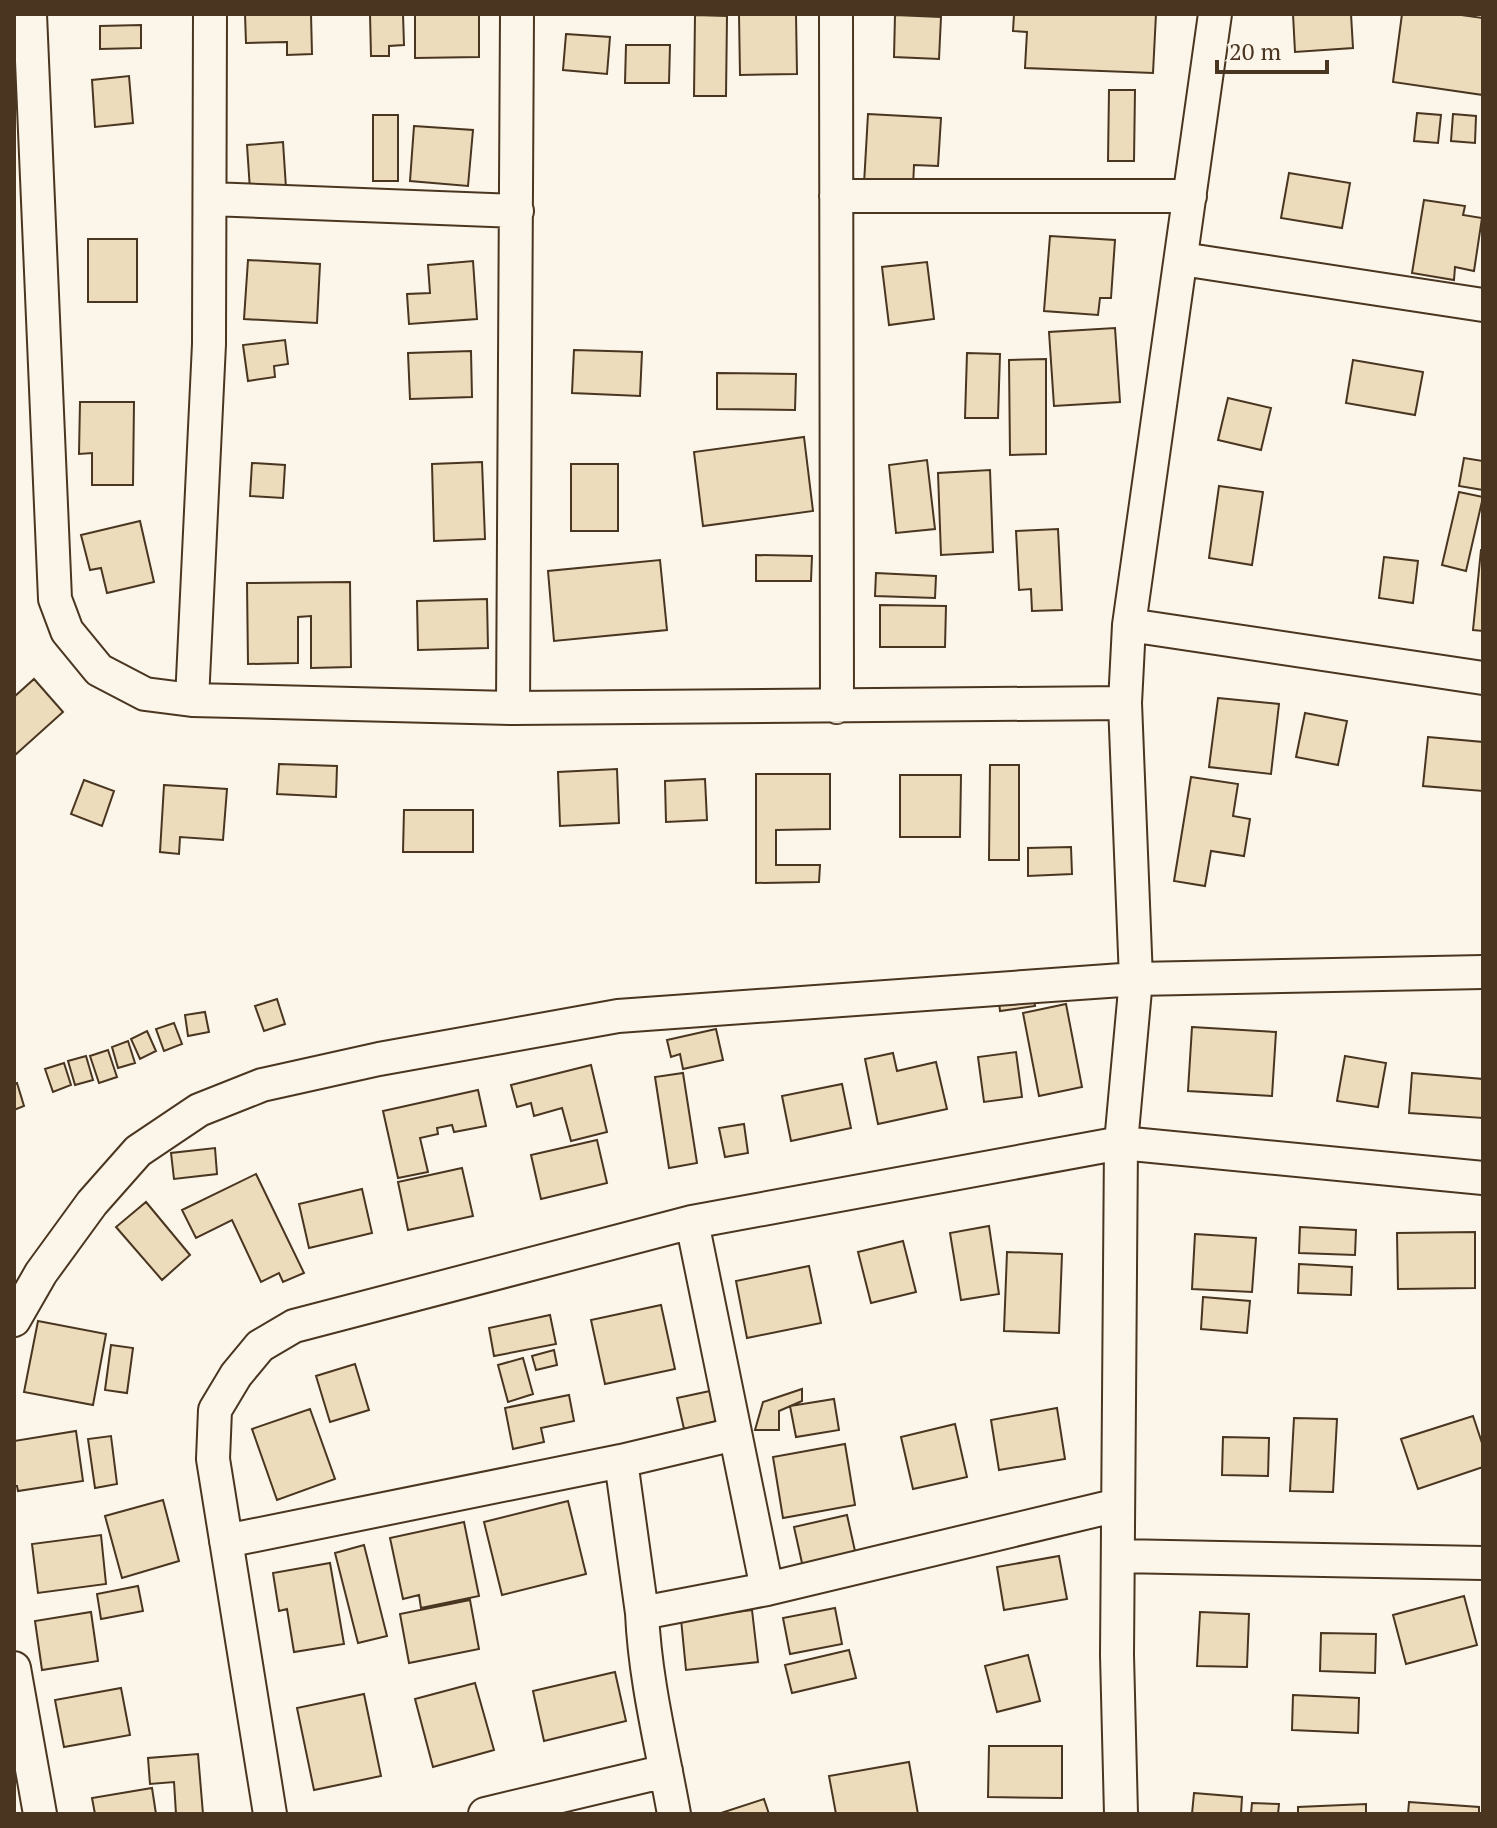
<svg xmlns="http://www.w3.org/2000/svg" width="1497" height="1828" viewBox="0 0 1497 1828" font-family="'PT Serif',serif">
<rect width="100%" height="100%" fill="#fbf6e9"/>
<path fill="#ecdcbc" stroke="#4a3520" stroke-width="2" d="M245 14H311L312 54 287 55V42L246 43Z
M370 14H403L404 45 389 46V56H371Z
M415 14H479V57L415 58Z
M739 14H796L797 74 740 75Z
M1014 14H1156L1153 73 1025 68 1027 32 1013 31Z
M1293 14H1351L1353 48 1295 52Z
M1402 14H1454L1483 18V95L1393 82Z
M695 15 727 16 726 96H694Z
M895 15 941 17 939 59 894 57Z
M141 25V48L100 49V26Z
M566 34 610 37 607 74 563 70Z
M626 45H670L669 83H625Z
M129 76 133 123 95 127 92 80Z
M1109 90H1135L1134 161H1108Z
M1417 113 1441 115 1438 143 1414 141Z
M868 114 941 118 938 166 914 165 913 187 864 184Z
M1453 114 1476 116 1475 143 1451 141Z
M373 115H398V181H373Z
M414 126 473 130 468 186 410 181Z
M283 142 286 188 250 190 247 145Z
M1289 173 1350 183 1342 228 1281 218Z
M1424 200 1465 206 1463 215 1482 218 1474 271 1455 267 1454 280 1412 273Z
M1050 236 1115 240 1111 298H1100L1098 315 1044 311Z
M88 239H137V302H88Z
M248 260 320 264 317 323 244 319Z
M473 261 477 319 409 324 407 294 430 293 428 265Z
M927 262 934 319 889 325 882 267Z
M1115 328 1120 402 1054 406 1049 332Z
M285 340 288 364 274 366 275 377 248 381 243 345Z
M574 350 642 352 640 396 572 393Z
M471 351 472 397 410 399 408 353Z
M967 353 1000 354 998 418H965Z
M1046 359V454L1010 455 1009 360Z
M1353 360 1423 372 1415 415 1346 403Z
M717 373 796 374 795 410 717 409Z
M1228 398 1271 408 1261 450 1218 440Z
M80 402H134L133 485H92V453L79 454Z
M804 437 813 511 703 526 694 452Z
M1464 458 1483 461V490L1459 486Z
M927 460 935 529 896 533 889 465Z
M482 462 485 539 434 541 432 464Z
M252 463 285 465 283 498 250 496Z
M571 464H618V531H571Z
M990 470 993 552 941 555 938 473Z
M1219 486 1263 492 1252 565 1209 558Z
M1459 492 1483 497 1466 571 1442 565Z
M140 521 154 582 107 593 101 568 90 570 81 535Z
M1058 529 1062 610 1032 611 1031 589 1019 590 1016 531Z
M1481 550H1483V631L1473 630Z
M756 555 812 556 811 581H756Z
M1384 557 1418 561 1413 603 1379 598Z
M660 560 667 630 554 641 548 571Z
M876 573 936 576 935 598 875 596Z
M350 582 351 667 311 668V616L298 617V663L248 664 247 583Z
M487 599 488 648 418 650 417 601Z
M880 605 946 606 945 647H880Z
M34 679 63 712 14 756V697Z
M1218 698 1279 704 1271 774 1209 767Z
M1305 713 1347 721 1338 765 1296 757Z
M1428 737 1483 742V791L1423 786Z
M279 764 337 766 336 797 277 794Z
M990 765H1019V860H989Z
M617 769 619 823 560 826 558 772Z
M756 774H830V829L776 830V865H820L819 882 756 883Z
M900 775H961L960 837H900Z
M1191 777 1238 784 1233 816 1250 819 1244 856 1211 851 1205 886 1174 881Z
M705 779 707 820 666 822 665 781Z
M84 780 114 791 102 826 71 814Z
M164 785 227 789 223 840 180 837 179 854 160 852Z
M404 810H473V852H403Z
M1071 847 1072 874 1028 876V848Z
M1031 979 1035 1006 1000 1011 997 983Z
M277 999 285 1024 264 1031 255 1006Z
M1066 1004 1082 1087 1039 1096 1023 1013Z
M205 1012 209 1032 188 1036 185 1015Z
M174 1023 182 1044 164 1051 156 1029Z
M1192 1027 1276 1032 1272 1096 1188 1091Z
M716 1029 723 1060 683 1069 680 1054 671 1057 667 1040Z
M147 1031 156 1051 140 1059 131 1039Z
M128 1041 135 1063 118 1068 112 1047Z
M108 1050 117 1077 99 1083 90 1056Z
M1016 1052 1022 1097 984 1102 978 1057Z
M893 1053 897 1071 936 1062 947 1109 878 1124 865 1059Z
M86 1056 93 1080 75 1085 68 1061Z
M1345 1056 1386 1063 1378 1107 1337 1101Z
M64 1063 71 1085 53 1092 45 1069Z
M591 1065 607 1132 571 1141 562 1108 534 1116 531 1103 517 1107 511 1085Z
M683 1073 697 1163 669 1168 655 1077Z
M1412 1073 1483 1079V1118L1409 1113Z
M17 1083 24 1106 14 1110V1084Z
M842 1084 851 1128 791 1141 782 1096Z
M478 1090 486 1126 454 1132 452 1125 437 1128 438 1134 420 1138 428 1172 398 1178 383 1111Z
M744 1124 748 1153 725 1157 719 1128Z
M597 1140 607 1183 541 1199 531 1155Z
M215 1148 217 1174 174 1179 171 1153Z
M462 1168 473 1216 408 1230 398 1182Z
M256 1174 304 1273 283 1282 279 1273 261 1282 232 1220 196 1238 182 1210Z
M362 1189 372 1233 309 1248 299 1204Z
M146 1202 190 1255 162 1280 116 1227Z
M989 1226 999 1294 961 1300 950 1233Z
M1300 1227 1356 1230 1355 1255 1299 1253Z
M1475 1232V1288L1398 1289 1397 1233Z
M1195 1234 1256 1238 1252 1292 1192 1289Z
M903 1241 916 1292 871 1303 858 1252Z
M1007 1252 1062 1254 1059 1333 1004 1331Z
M1299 1264 1352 1267 1351 1295 1298 1293Z
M809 1266 821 1323 747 1338 736 1281Z
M1203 1297 1250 1301 1247 1333 1201 1329Z
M661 1305 675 1369 605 1384 591 1320Z
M550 1315 556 1344 494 1356 489 1328Z
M38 1321 106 1334 93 1405 24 1392Z
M111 1345 133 1348 127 1393 105 1390Z
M554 1350 557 1365 536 1370 532 1356Z
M523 1358 533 1394 508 1402 498 1365Z
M355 1364 369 1410 330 1422 316 1376Z
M802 1389V1401L779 1411V1430H755L763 1402Z
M710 1391 717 1421 684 1429 677 1398Z
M569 1395 574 1421 541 1428 544 1442 513 1449 505 1408Z
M834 1399 839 1430 796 1437 790 1406Z
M1057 1408 1065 1459 999 1470 991 1420Z
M310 1409 335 1479 277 1500 252 1429Z
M1473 1416 1483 1446V1467L1418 1489 1401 1439Z
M1294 1418 1337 1419 1333 1492 1290 1491Z
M955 1424 967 1477 913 1489 901 1437Z
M76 1431 83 1481 18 1491 17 1486H14V1441Z
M111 1436 117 1484 95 1488 88 1439Z
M1223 1437 1269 1438 1268 1476 1222 1475Z
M845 1444 855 1505 783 1518 773 1457Z
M163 1500 179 1561 122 1578 105 1516Z
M568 1501 586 1574 502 1595 484 1522Z
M847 1515 857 1560 804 1572 794 1527Z
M464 1522 479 1596 421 1608 419 1595 403 1599 390 1538Z
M101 1535 106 1584 38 1593 32 1544Z
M364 1545 387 1636 358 1643 335 1553Z
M1059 1556 1067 1599 1004 1610 997 1567Z
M330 1563 344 1644 294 1652 287 1609 279 1611 273 1573Z
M138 1586 143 1611 101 1619 97 1594Z
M1464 1596 1477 1645 1406 1664 1393 1615Z
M470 1600 479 1649 409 1663 400 1614Z
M835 1608 842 1644 790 1654 783 1618Z
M752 1610 758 1662 686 1670 681 1619Z
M91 1612 98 1661 42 1670 35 1621Z
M1200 1612 1249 1614 1247 1667 1197 1666Z
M1321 1633 1376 1634 1375 1673 1320 1671Z
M849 1650 856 1678 792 1693 785 1665Z
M1028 1655 1040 1701 997 1712 985 1666Z
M615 1672 626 1721 544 1741 533 1691Z
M475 1683 494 1750 433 1767 415 1699Z
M121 1688 130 1735 64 1747 55 1700Z
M364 1694 381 1776 314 1790 297 1708Z
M1293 1695 1359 1698 1358 1733 1292 1730Z
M989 1746H1062V1798L988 1797Z
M198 1754 203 1814H176L174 1782 150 1784 148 1758Z
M909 1762 918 1814H836L829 1776Z
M152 1788 156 1814H95L92 1798Z
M1194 1793 1242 1797 1241 1814H1192Z
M764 1799 769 1814H718Z
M1409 1802 1479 1807V1814H1408Z
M1252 1803 1279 1804 1278 1814H1251Z
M1366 1804V1814H1298V1807Z"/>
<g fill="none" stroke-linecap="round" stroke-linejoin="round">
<g stroke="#4a3520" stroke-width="36">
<path id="street" d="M30 14 55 599 67 631 99 670 145 694 192 700 513 708 1125 703
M836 14 837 707
M836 196H1190
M210 199 517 211
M1182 259 1483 305
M1129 625 1483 678
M192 700 209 344 210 14
M513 708 517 14
M692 1222 767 1589
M14 1320 41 1273 92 1203 138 1151 199 1110 262 1085 379 1059 618 1016 1136 979 1483 972
M621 1461 642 1613
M226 1541 621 1461 735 1434
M1118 1556 1483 1563
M14 1668 40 1814
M270 1814 213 1459 215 1410 236 1375 260 1346 294 1326 692 1222 1121 1143 1483 1178
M485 1814 666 1771
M674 1814C662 1747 645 1681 642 1613L767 1589 1118 1505
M1121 1814 1117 1655 1121 1143 1136 979 1125 703 1129 625 1215 14"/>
</g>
<use href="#street" stroke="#fbf6e9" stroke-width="32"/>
</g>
<rect width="1497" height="1828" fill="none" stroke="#4a3520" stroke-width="32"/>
<path d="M1217 60v12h110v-12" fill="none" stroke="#4a3520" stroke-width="4"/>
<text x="1229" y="60" font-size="24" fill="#4a3520" stroke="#fbf6e9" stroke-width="6" paint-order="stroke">20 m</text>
</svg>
